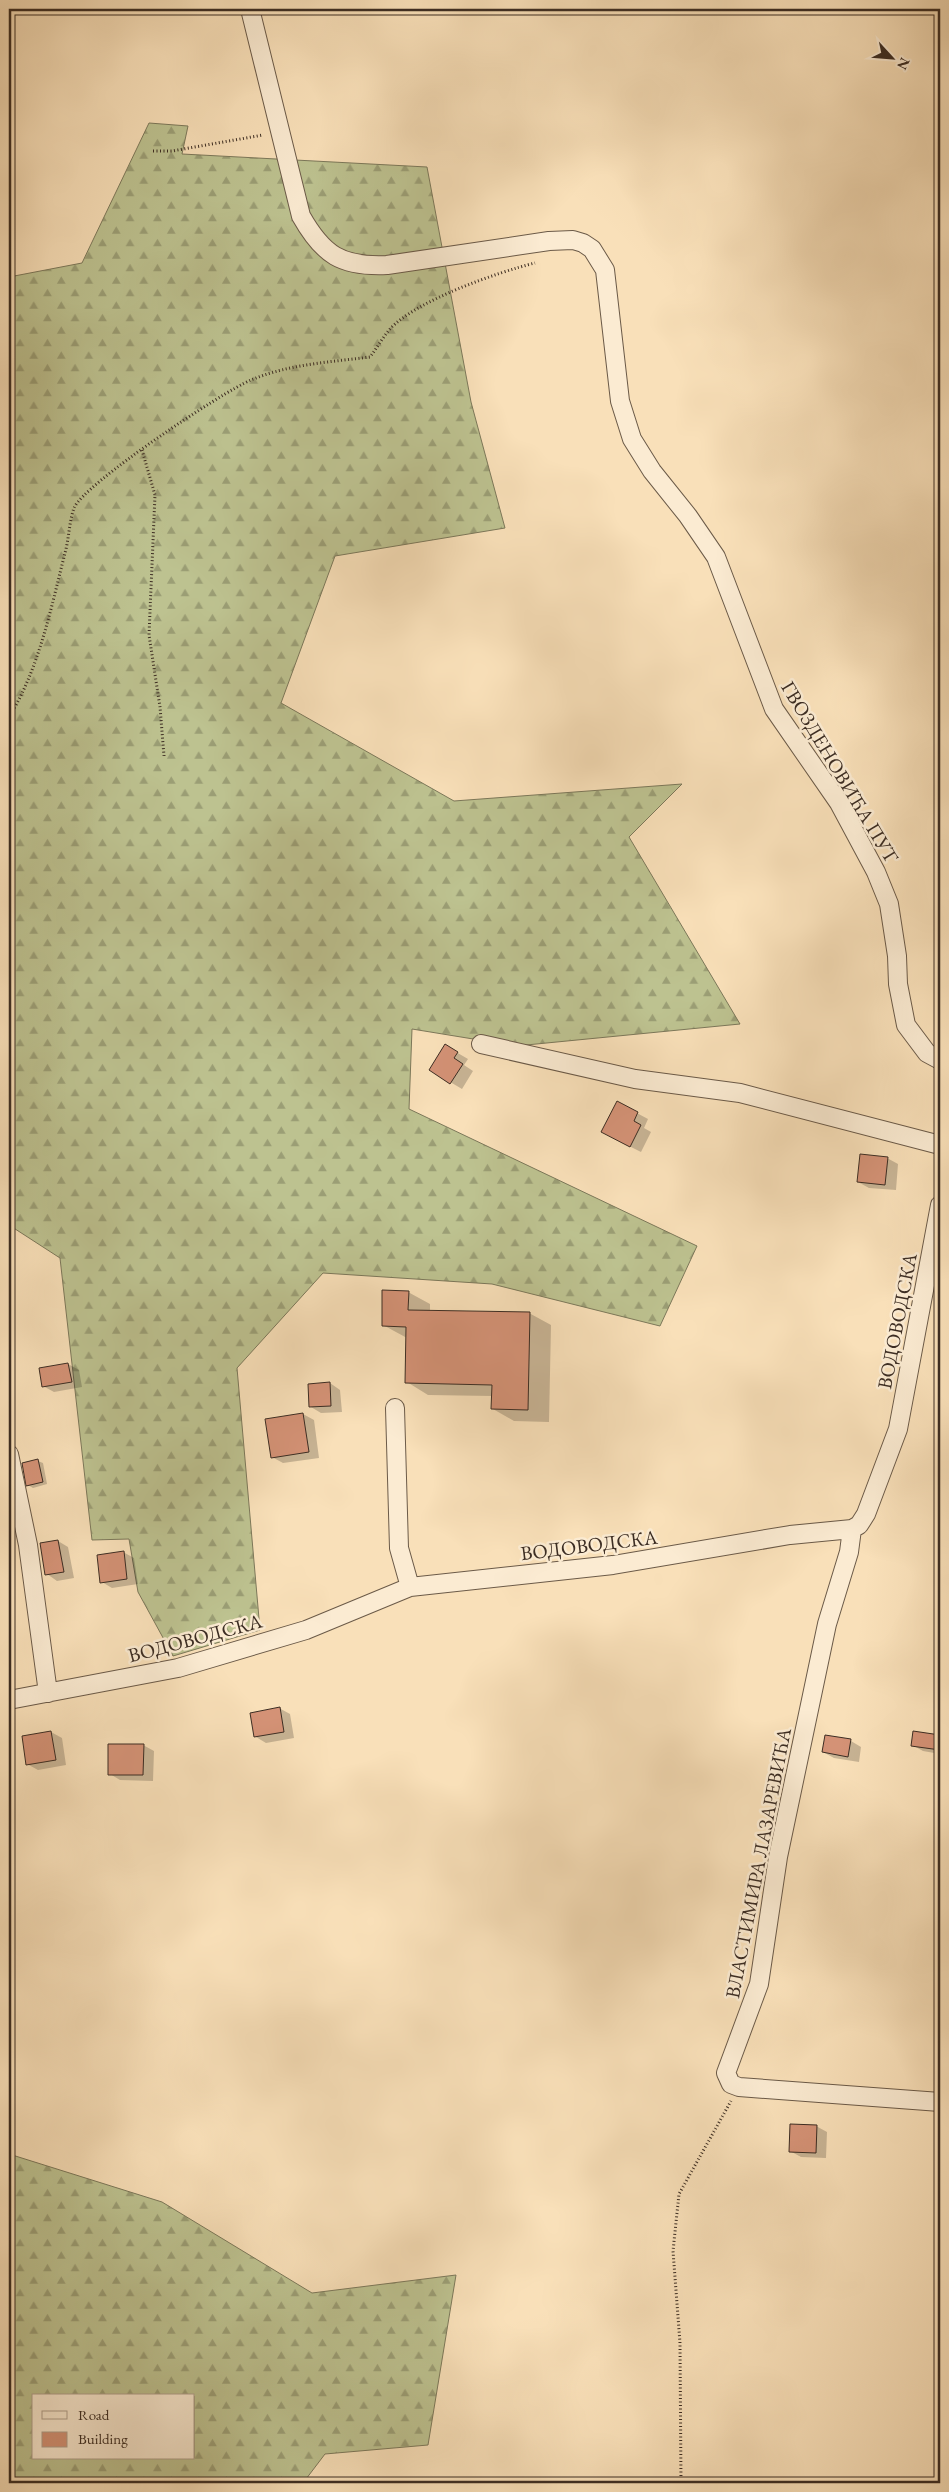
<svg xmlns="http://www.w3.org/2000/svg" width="949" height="2492" viewBox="0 0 949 2492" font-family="'EB Garamond',serif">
<defs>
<pattern id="forest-firs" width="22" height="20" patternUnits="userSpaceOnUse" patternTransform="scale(1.25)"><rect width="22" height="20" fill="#bdc290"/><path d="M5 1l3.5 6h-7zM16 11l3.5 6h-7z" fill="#9b9e75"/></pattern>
</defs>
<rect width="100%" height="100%" fill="#f9e0b9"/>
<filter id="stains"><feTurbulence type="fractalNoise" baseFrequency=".004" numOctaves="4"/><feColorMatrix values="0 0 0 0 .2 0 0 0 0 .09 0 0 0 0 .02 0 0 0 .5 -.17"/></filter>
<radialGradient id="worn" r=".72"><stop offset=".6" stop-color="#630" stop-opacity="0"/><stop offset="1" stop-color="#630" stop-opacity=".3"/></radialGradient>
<path fill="url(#forest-firs)" stroke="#7c785a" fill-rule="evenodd" d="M149 123 188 126 182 154 427 167 471 402 505 528 335 556 281 703 454 801 682 784 629 837 740 1024 516 1046 412 1029 409 1109 697 1246 660 1326 492 1284 323 1273 237 1368 260 1630 173 1656 138 1592 129 1539 92 1540 60 1258 9 1225V277L82 263Z
M9 2154 162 2202 312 2293 456 2275 428 2445 325 2454 303 2483H9ZM34 2396H194V2458H34Z"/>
<path fill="#0003" d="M456 1052 468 1059 464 1065 473 1071 462 1089 430 1070Z
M618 1103 648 1119 644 1128 651 1132 641 1152 613 1138Z
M887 1158 898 1164 896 1190 869 1188 858 1182Z
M408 1292 430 1304V1311L529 1313 551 1325 549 1422 514 1421 493 1409V1396L428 1395 407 1382V1338L383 1325Z
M68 1364 79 1370 82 1387 54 1392 43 1386Z
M330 1383 340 1390 342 1412 321 1413 311 1407Z
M303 1414 314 1420 319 1458 283 1463 272 1457Z
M38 1461 43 1463 47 1484 33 1488 28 1485Z
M58 1541 68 1547 74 1578 57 1581 47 1574Z
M123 1552 134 1558 138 1584 112 1588 102 1582Z
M279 1708 290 1714 294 1738 266 1743 256 1737Z
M51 1732 62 1738 66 1765 38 1770 27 1764 23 1737Z
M914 1732 940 1736V1754L923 1751 912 1745Z
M851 1741 861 1747 859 1762 834 1758 823 1752Z
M143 1745 154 1751 153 1781 120 1780 110 1774Z
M816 2126 827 2132 826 2158 801 2157 790 2151Z"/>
<path fill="#d49276" stroke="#3c2d23" d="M445 1044 458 1052 454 1058 463 1064 450 1084 429 1070Z
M617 1101 638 1112 634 1121 641 1125 630 1147 601 1132Z
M860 1154 888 1157 885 1185 857 1182Z
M382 1290 409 1291 408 1310 530 1312 528 1410 491 1409 492 1385 405 1383 406 1327 382 1326Z
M68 1363 72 1382 42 1387 39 1368Z
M330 1382 331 1406 309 1407 308 1384Z
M303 1413 309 1452 271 1458 265 1419Z
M38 1459 43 1482 26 1486 22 1463Z
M58 1540 64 1572 45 1575 40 1543Z
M124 1551 127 1579 100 1583 97 1555Z
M280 1707 284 1732 254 1737 250 1713Z
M51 1731 56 1760 26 1765 22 1736Z
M913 1731 940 1735V1750L911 1746Z
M825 1735 851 1739 848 1757 822 1752Z
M108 1744H144L143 1775H108Z
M790 2124 817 2125 816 2153 789 2152Z"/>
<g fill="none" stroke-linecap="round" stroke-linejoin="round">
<g stroke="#6b5a48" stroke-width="20">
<path id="minor" d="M250 9 301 216C323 255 341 267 387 265L549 241 573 240 583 243 592 249 605 270 620 401 632 439 652 471 688 516 716 557 774 709 839 803 876 872 889 904 897 956 898 984 906 1025 927 1053 940 1060
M481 1044 635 1079 740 1093 940 1145
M395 1408 399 1548 410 1587
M9 1454 28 1545 48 1693
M852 1529 849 1552 827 1624 778 1857 759 1984 726 2073 731 2084 739 2087 940 2102
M9 1700 178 1668 306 1630 410 1587 613 1565 790 1535 852 1529 859 1525 866 1514 898 1429 940 1205"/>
</g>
<path stroke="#3c2d23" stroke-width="3" stroke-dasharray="1 2.5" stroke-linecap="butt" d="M153 151H172L263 135
M142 450 155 495 149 635 160 707 164 756
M9 717C39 669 51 608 65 553 69 539 69 522 74 508 84 484 222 392 251 380 289 364 331 362 370 357 377 348 383 337 390 329 415 301 498 272 535 263
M681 2483 680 2343 673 2251 679 2194 731 2101"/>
<use href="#minor" stroke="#fbebd2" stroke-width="18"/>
</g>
<g text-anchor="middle" stroke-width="5" stroke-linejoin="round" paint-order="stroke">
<g font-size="20" fill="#3c2d23" stroke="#fbebd2">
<text transform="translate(840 772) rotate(59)" y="7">ГВОЗДЕНОВИЋА ПУТ</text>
<text transform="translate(897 1321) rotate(-79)" y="7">ВОДОВОДСКА</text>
<text transform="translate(589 1545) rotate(-7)" y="7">ВОДОВОДСКА</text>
<text transform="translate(195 1638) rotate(-15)" y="7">ВОДОВОДСКА</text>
<text transform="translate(758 1863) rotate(-79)" y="7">ВЛАСТИМИРА ЛАЗАРЕВИЋА</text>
</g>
</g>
<rect width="949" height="2492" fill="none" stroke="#f9e0b9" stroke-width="30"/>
<rect x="10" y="10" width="929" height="2472" fill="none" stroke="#3c2d23" stroke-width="2.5"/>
<rect x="15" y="15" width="919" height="2462" fill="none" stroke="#3c2d23"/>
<rect x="32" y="2394" width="162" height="65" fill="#fbebd2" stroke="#af9f8c"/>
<rect x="42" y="2411" width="25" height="8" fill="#fbebd2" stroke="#af9f8c"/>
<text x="78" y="2420" font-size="15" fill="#3c2d23">Road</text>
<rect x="42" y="2432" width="25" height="15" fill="#d49276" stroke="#af9f8c"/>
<text x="78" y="2444" font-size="15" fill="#3c2d23">Building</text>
<g transform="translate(892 58) rotate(116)" stroke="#fbebd2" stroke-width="4" paint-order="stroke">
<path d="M0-4L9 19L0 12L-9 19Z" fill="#3c2d23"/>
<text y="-8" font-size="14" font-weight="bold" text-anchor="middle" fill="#3c2d23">N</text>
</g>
<rect width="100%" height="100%" filter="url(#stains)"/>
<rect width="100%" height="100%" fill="url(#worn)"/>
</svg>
